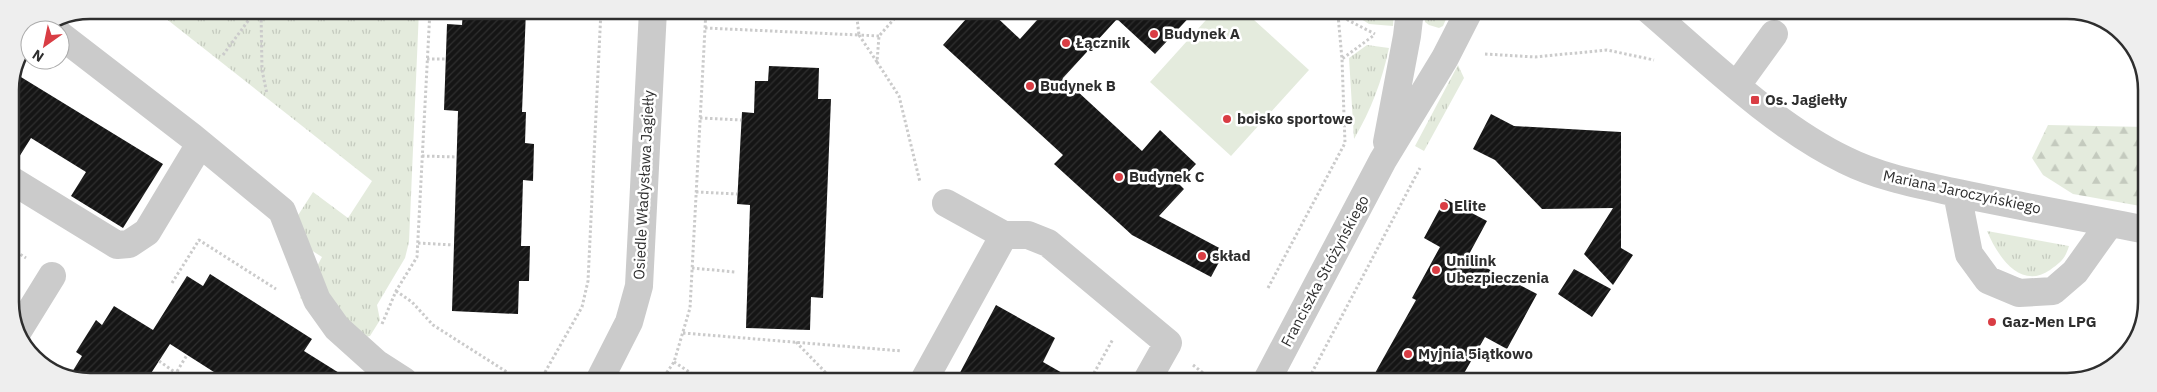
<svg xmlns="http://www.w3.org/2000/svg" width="2157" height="392" viewBox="0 0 2157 392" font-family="'IBM Plex Sans',sans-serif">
<defs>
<pattern id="grass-tufts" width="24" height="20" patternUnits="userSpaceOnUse" patternTransform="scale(1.25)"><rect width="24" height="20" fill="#e4ebdd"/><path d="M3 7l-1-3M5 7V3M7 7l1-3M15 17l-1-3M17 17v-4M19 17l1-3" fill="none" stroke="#c4cabe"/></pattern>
<pattern id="forest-firs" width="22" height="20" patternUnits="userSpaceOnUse" patternTransform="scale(1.25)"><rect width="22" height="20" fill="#e4ebdd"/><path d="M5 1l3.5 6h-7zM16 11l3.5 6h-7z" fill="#c4cabe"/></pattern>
<pattern id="building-hatch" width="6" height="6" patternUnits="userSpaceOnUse" patternTransform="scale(1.25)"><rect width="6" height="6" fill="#151515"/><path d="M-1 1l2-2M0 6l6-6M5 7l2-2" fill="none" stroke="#2f2f2f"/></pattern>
</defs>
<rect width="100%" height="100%" fill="#fff"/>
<path fill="url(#grass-tufts)" d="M155 10H419L409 242 405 258 377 305 380 320 370 336 362 338 300 298 322 257 286 234 313 192 348 218 372 181Z
M1347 10H1394L1393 26 1369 24Z
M1425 10H1450L1443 26 1439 28 1429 25 1425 22Z
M1367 45 1389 48C1382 81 1371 110 1354 139L1349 58Z
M1458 65 1464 78 1424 151 1415 146Z
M1987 231 2069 246C2065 259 2061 262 2050 270 2020 291 1997 255 1987 231Z"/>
<path fill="url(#forest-firs)" d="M2048 125 2146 127V207L2073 194 2043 175 2032 158Z"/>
<path fill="#e4ebdd" d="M1215 10H1243L1309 70 1231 156 1150 82Z"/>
<path fill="url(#building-hatch)" d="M463 10H526L522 112H526L525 143 534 144 533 181 523 180 521 246H530L529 281H519L518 314 452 311 458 111 444 110 447 24 462 25Z
M974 10H989L1020 39 1046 10H1196L1155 54 1117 19 1063 78 1142 151 1160 130 1196 164 1178 183 1184 189 1159 216 1225 251 1211 277 1132 235 1054 164 1063 155 943 45Z
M769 66 819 68 818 99H831L823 298 811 297 810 330 746 328 750 205 737 204 742 112 754 113 755 81H768Z
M16 74 163 164 123 228 71 196 86 172 31 138 14 165 11 164 10 89Z
M1491 114 1514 126 1621 132V248L1633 255 1613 285 1584 254 1613 208 1542 209 1495 160 1473 149Z
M1445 199 1487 221 1467 258 1537 294 1507 349 1485 337 1459 382H1370L1416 300 1412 298 1440 247 1424 238Z
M1574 269 1611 289 1592 317 1558 294Z
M210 274 312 339 304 351 352 381H228L170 344 146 381H79L69 377 82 356 76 352 96 320 102 325 114 306 153 330 187 276 203 286Z
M996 305 1055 338 1043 362 1078 382H955Z"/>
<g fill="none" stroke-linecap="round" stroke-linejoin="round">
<path stroke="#cbcbcb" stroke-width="3" stroke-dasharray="2.5 2.5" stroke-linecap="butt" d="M261 10 262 70 267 94
M1337 10 1338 15 1375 34
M1338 15 1342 59 1373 36
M705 28 859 35 856 10
M879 36 859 35 877 62 879 36 902 10
M1485 54 1535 57 1607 50 1654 60
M223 55 256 10
M427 59H446
M877 62 899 96 920 182
M700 118 741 120
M422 156 457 157
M696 192 737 194
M418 243 453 245
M12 249 26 258
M692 268 735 272
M172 283 199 240 276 289
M1268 288 1345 143 1342 59
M396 291 412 302 433 325 521 381
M382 324 396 291 417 257 430 10
M683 333 902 351
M796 342 830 377
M159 361 176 373
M674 362 703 381
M1193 365 1212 380
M176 381V373L187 355
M540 381 582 307 588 281 601 10
M661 381 674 362 690 308 706 10
M1089 382 1113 339
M1307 382 1420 168"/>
<path stroke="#cbcbcb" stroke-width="28" d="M1650 11C1708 61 1776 127 1845 160 1879 177 1916 184 1953 192 2017 206 2082 217 2146 230
M60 35 191 136 282 211 317 300 337 328 376 363 404 381
M1737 85 1774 34
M1387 142 1407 36 1410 10
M11 180 117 245 129 244 147 232 200 144
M1957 193 1969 254 1988 280 2019 293 2053 291 2075 272 2110 223
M946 203 1004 235
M18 331 52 276
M599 381 629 322 639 286 653 10
M923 382 1004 235H1028L1048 243 1168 343 1146 382
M1266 382 1383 160 1445 58 1469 11"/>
</g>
<g fill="#d93d44" stroke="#fff" stroke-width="2">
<circle cx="1154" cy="34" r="5"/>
<circle cx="1066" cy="43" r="5"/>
<circle cx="1030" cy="86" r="5"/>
<rect x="1750" y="95" width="10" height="10" rx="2.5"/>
<circle cx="1227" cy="119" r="5"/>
<circle cx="1119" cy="177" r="5"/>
<circle cx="1444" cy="206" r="5"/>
<circle cx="1202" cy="256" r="5"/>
<circle cx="1436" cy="270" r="5"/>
<circle cx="1992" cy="322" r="5"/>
<circle cx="1408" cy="354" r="5"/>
</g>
<g text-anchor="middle" stroke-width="5" stroke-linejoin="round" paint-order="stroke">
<g font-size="15" font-weight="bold" fill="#2e2e2e" stroke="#fff" text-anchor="start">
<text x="1164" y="39">Budynek A</text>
<text x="1076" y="48">Łącznik</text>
<text x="1040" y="91">Budynek B</text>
<text x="1765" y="105">Os. Jagiełły</text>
<text x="1237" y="124">boisko sportowe</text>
<text x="1129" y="182">Budynek C</text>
<text x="1454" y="211">Elite</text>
<text x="1212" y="261">skład</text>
<text x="1446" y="266">Unilink<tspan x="1446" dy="17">Ubezpieczenia</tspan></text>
<text x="2002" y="327">Gaz-Men LPG</text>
<text x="1418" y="359">Myjnia 5iątkowo</text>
</g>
<g font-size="15" fill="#2e2e2e" stroke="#fff">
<text transform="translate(644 185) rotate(-87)" y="5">Osiedle Władysława Jagiełły</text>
<text transform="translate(1962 192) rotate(12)" y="5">Mariana Jaroczyńskiego</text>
<text transform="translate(1325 271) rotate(-62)" y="5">Franciszka Stróżyńskiego</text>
</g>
</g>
<path d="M0 0H2157V392H0ZM90 19H2067A71 71 0 0 1 2138 90V302A71 71 0 0 1 2067 373H90A71 71 0 0 1 19 302V90A71 71 0 0 1 90 19Z" fill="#eee" fill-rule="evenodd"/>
<path fill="none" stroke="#2e2e2e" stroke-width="2.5" d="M90 19H2067A71 71 0 0 1 2138 90V302A71 71 0 0 1 2067 373H90A71 71 0 0 1 19 302V90A71 71 0 0 1 90 19Z"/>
<g transform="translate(45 45) rotate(213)"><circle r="24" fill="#ffffff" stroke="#ababab"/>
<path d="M0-4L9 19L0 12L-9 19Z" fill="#d93d44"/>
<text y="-8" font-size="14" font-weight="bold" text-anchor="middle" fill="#2e2e2e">N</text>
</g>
</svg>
